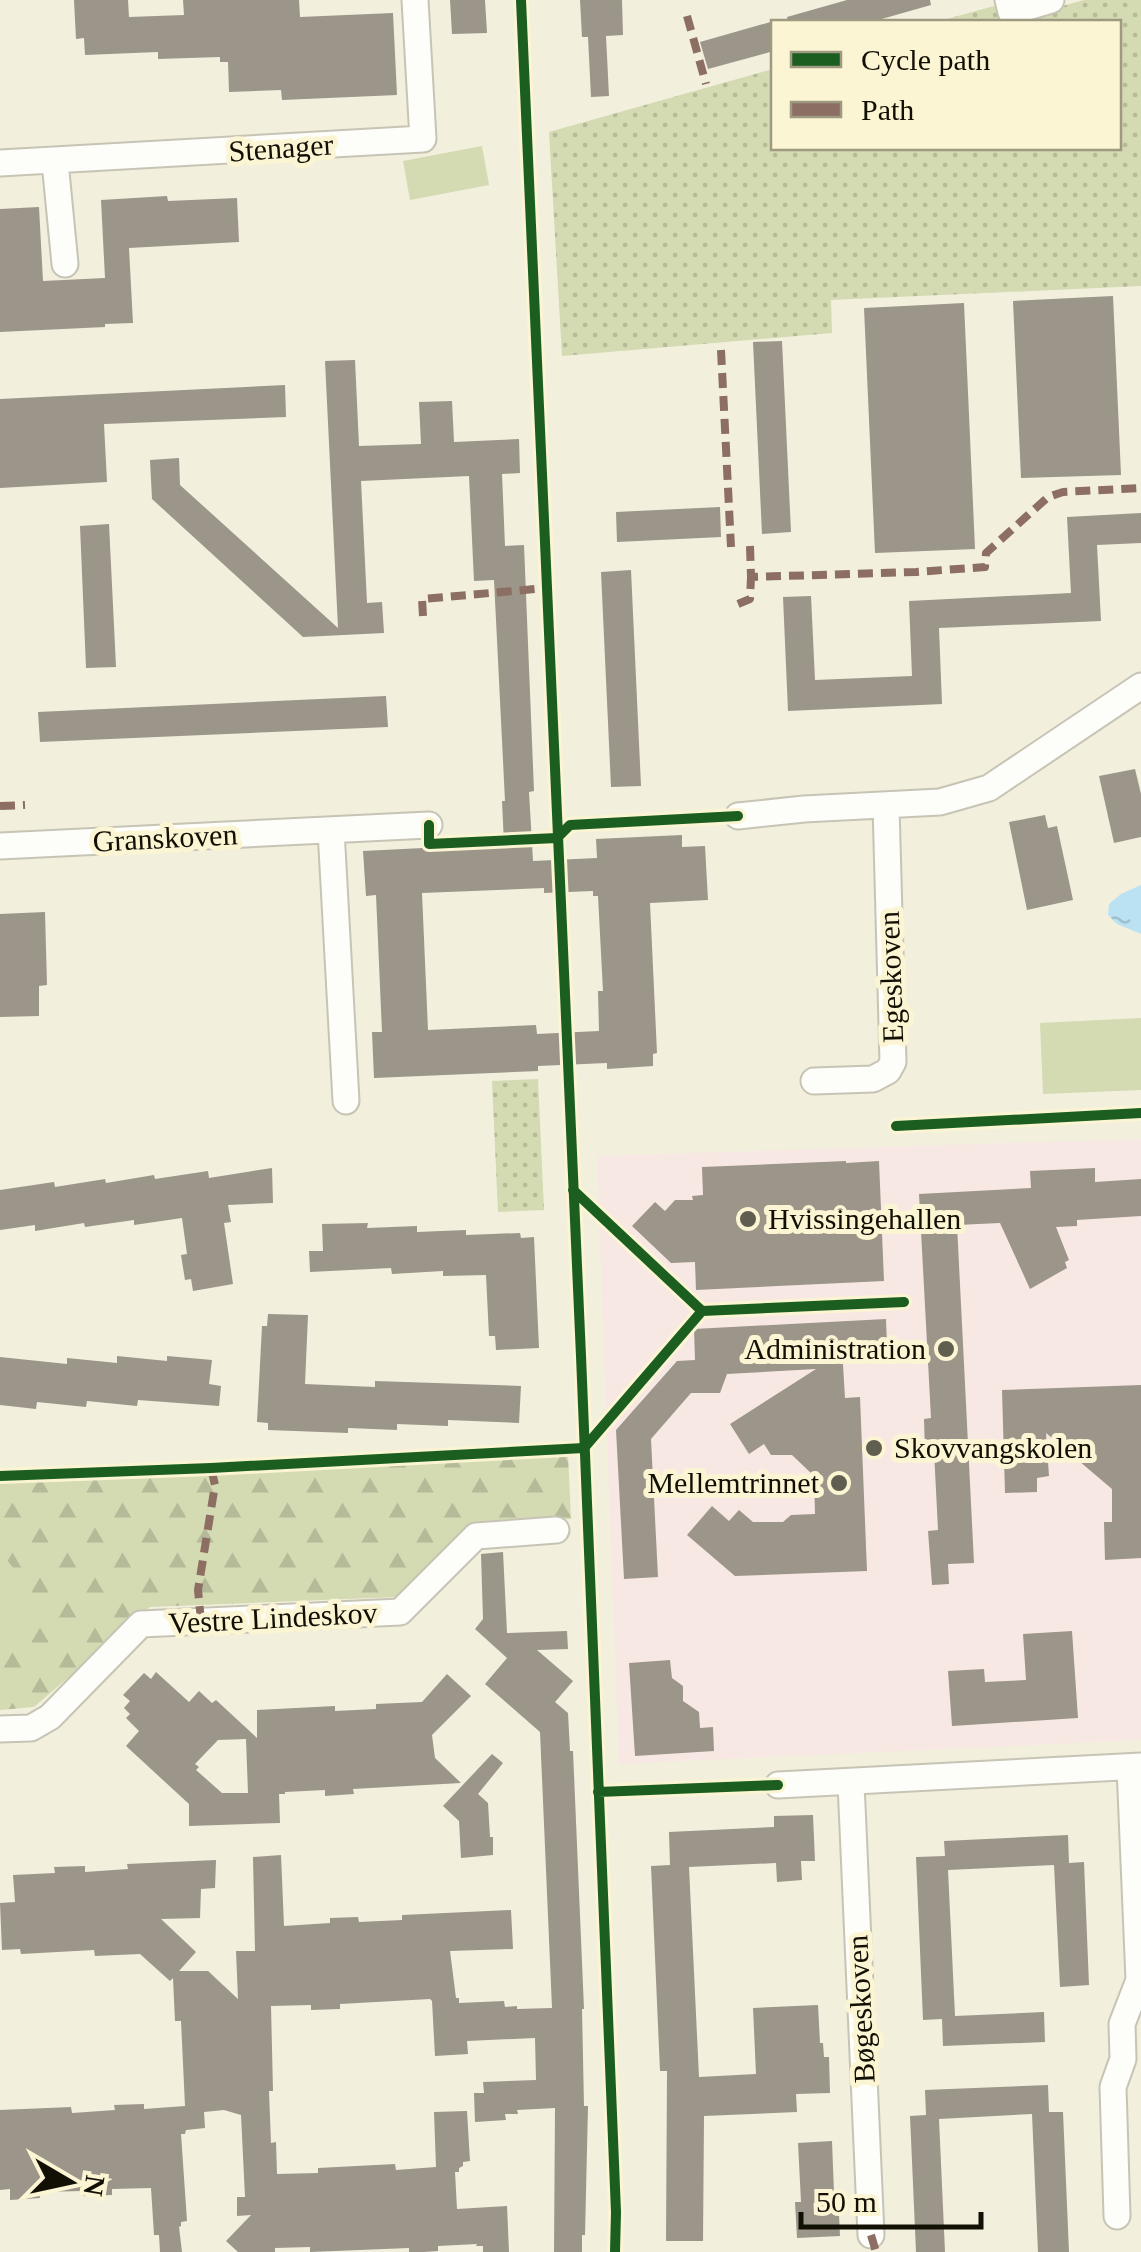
<svg xmlns="http://www.w3.org/2000/svg" width="1141" height="2252" viewBox="0 0 1141 2252" font-family="Georgia,serif">
<defs>
<pattern id="forest-firs" width="22" height="20" patternUnits="userSpaceOnUse" patternTransform="scale(2.5)"><rect width="22" height="20" fill="#d4dab2"/><path d="M5 1l3.5 6h-7zM16 11l3.5 6h-7z" fill="#b5ba98"/></pattern>
<pattern id="park-dots" width="8" height="8" patternUnits="userSpaceOnUse" patternTransform="scale(2.5)"><rect width="8" height="8" fill="#d4dab2"/><path d="M2 2h.1M6 6h.1" fill="none" stroke="#b5ba98" stroke-width="1.8" stroke-linecap="round"/></pattern>
<pattern id="water-ripples" width="26" height="14" patternUnits="userSpaceOnUse" patternTransform="scale(2.5)"><rect width="26" height="14" fill="#bae2f3"/><path d="M2 4q2-2 4 0t4 0M15 11q2-2 4 0t4 0" fill="none" stroke="#9fc1cf"/></pattern>
</defs>
<rect width="100%" height="100%" fill="#f2efdc"/>
<path fill="#f8e8e4" d="M1141 1139V1740L619 1764 597 1156Z"/>
<path fill="#d4dab2" d="M482 146 489 185 410 200 403 161Z
M1141 1018V1090L1043 1094 1040 1023Z
M0 1551 48 1612 0 1650Z"/>
<path fill="url(#forest-firs)" d="M568 1455 571 1519 480 1521 397 1597 150 1607 34 1707 0 1710V1650L47 1612 0 1551V1483Z"/>
<path fill="url(#park-dots)" d="M1084 0H1141V286L831 300 832 333 562 356 549 132 773 69 774 148H1118V22H936L994 6 1005 22Z
M538 1079 544 1210 498 1212 492 1081Z"/>
<path fill="url(#water-ripples)" d="M1141 885V934L1117 924 1108 915 1109 904 1121 894Z"/>
<path fill="#9c958a" fill-rule="evenodd" d="M74 0H128L129 17 184 15 183 0H299L300 17 393 13 397 95 282 100 281 90 229 92 228 62H220V57L158 59V52L85 55 84 38 76 39Z
M450 0H485L487 33 452 34Z
M580 0H622L623 35 606 36 609 96 591 97 588 37H582Z
M847 0H930L931 5 871 22H788L787 17Z
M774 21V51L708 69 700 42Z
M167 196 168 201 237 198 239 242 129 248 133 323 105 324V327L0 332V209L39 207 43 281 105 278 101 200Z
M1113 296 1121 475 1021 478 1013 301Z
M964 303 975 549 875 553 864 308Z
M782 341 791 532 762 534 753 342Z
M355 360 359 446 421 444 419 402 452 401 454 442 519 439 520 473 502 474 505 546 524 545 534 791 529 792 533 861 597 858 596 839 682 835V847L705 846 708 900 650 903 657 1053 653 1054V1066L607 1069V1063L538 1066V1071L374 1078 372 1032H382L376 895 366 896 363 851 504 844 502 801H505L494 580 474 581 469 476 361 481 367 603 382 602 384 633 303 637 152 499 150 460 179 458 180 485 338 628 325 361ZM544 888V893L593 891V896H598L603 991H598L599 1031 537 1034 536 1025 428 1030 422 893Z
M285 385 286 417 104 424 107 482 0 488V399Z
M720 507 721 537 617 542 616 512Z
M1141 513V543L1097 545 1101 621 939 628 942 704 788 711 783 597 811 596 815 680 912 676 909 601 1071 593 1067 517Z
M109 524 116 667 86 668 80 526Z
M631 570 641 786 611 787 601 572Z
M386 696 388 727 40 742 38 712Z
M1135 769 1141 794V837L1114 843 1099 776Z
M1045 815 1048 828 1057 826 1073 900 1027 910 1009 822Z
M45 912 47 985 39 986V1016L0 1017V914Z
M846 1161V1163L879 1161 884 1281 696 1290 695 1262 671 1263 632 1226 655 1202 665 1211 675 1200H693L692 1196 703 1195 702 1167Z
M272 1168 273 1203 228 1205 231 1222 224 1223 233 1284 193 1291 191 1279 185 1280 181 1255 187 1254 182 1218 134 1225V1220L85 1227 84 1223 35 1231V1225L0 1230V1190L54 1182 55 1187 105 1179 106 1183 154 1175 155 1179 208 1171 209 1178Z
M1095 1168V1182L1141 1179V1216L1077 1220V1226L1056 1227 1069 1260 1065 1262 1067 1268 1030 1289 1000 1223 957 1225 974 1563 948 1564 949 1584 932 1585 928 1531 938 1530 934 1451 925 1452 924 1419 931 1418 919 1194 1031 1188 1030 1171Z
M368 1223 367 1228 417 1226V1232L466 1230V1235L520 1233 521 1238 534 1237 539 1348 496 1350 495 1336H489L486 1275 443 1276V1271L392 1274 391 1268 310 1272 309 1251H323L322 1224Z
M268 1314 308 1315 305 1384 375 1387V1381L521 1386 519 1423 448 1420V1426L397 1424V1430L348 1428V1433L268 1430V1423L257 1422 262 1326H267Z
M886 1319 887 1346 842 1348 845 1398 860 1397 867 1571 735 1576 687 1535 712 1506 729 1521 739 1510 753 1522H783L791 1515 815 1514 814 1476 792 1455H771L764 1444 749 1454 730 1424 816 1369 727 1374 720 1393H691L651 1439 658 1577 624 1579 616 1430 677 1361 695 1360 694 1329Z
M117 1356 167 1361V1356L212 1360 209 1384 221 1386 219 1406 138 1400 137 1406 87 1401 86 1407 37 1402 36 1409 0 1405V1357L67 1364V1358L117 1363Z
M1141 1385V1558L1105 1560 1104 1522H1112V1489L1046 1433 1049 1476 1037 1478V1492L1005 1493 1002 1390Z
M503 1552 507 1633 567 1631 568 1649 537 1650 573 1681 555 1702 568 1713 570 1751H573L584 2009H582L584 2106H588L585 2235H582V2252H554L555 2108 517 2110 518 2114H505L506 2120 475 2122 474 2093H484L483 2082 536 2080 535 2038 467 2041 468 2054 435 2056 432 2001 430 1999 340 2004V2009L311 2010V2005L271 2006 273 2091H269L271 2143 276 2142 277 2174 318 2173V2168L395 2164 396 2170 436 2167 434 2112 467 2111 470 2161 463 2162V2166L459 2168V2172H455L457 2209 507 2206 509 2252H483V2246H476L477 2244 438 2246V2251L424 2252H409V2248L310 2252V2247L275 2248V2252H238L226 2241 251 2215 237 2216V2197H245L241 2115 224 2110 204 2112 205 2128 186 2130 185 2134H181L187 2221 181 2222V2226L179 2227 182 2252H160L159 2235H154L151 2188 112 2189V2195L83 2196V2191L39 2192 40 2198 10 2200V2189L0 2190V2110L71 2107 72 2113 115 2110 114 2105 144 2104V2109L185 2106 181 2021H175L173 1978 170 1981 140 1954 95 1956 94 1950 21 1954 20 1949 2 1950 0 1903 15 1902 13 1875 55 1873 54 1867 85 1866V1872L128 1869 127 1864 216 1860 215 1888 201 1889 200 1918 161 1919 196 1952 179 1971H208L238 1999 236 1951H255L253 1857 281 1855 284 1926 330 1923V1918L358 1917 359 1922 402 1920V1915L511 1910 513 1949 450 1951 456 1998H459V2003L504 2001 505 2007 517 2006V2009L552 2008 540 1732 485 1684 507 1658 475 1629 483 1619 481 1554Z
M1072 1631 1078 1718 952 1726 948 1671 984 1669 985 1682 1026 1680 1023 1634Z
M670 1660 672 1678 683 1686V1701L699 1712 700 1728 713 1727 714 1751 635 1756 629 1663Z
M156 1672 189 1702 199 1691 212 1703 216 1700 257 1738V1710L335 1706V1711L376 1709V1704L422 1702 447 1674 471 1696 432 1735 435 1758 461 1783 353 1789 354 1794 325 1796V1790L285 1792V1794H279L280 1823 189 1826V1804L126 1746 139 1731 126 1718 130 1714 124 1708 130 1701 123 1695 144 1673 151 1679ZM246 1739 248 1793H222L196 1770 199 1767 195 1764 218 1740Z
M492 1754 503 1763 478 1794 488 1803 490 1837H493V1855L461 1858 459 1821 443 1806Z
M813 1815 815 1861H801L802 1880 777 1882 776 1863 689 1867 699 2077 756 2074 753 2008 818 2005 820 2043H823L824 2057H829L830 2093 796 2094 797 2112 704 2116 703 2241H666L667 2071H660L651 1866 670 1865 669 1832 774 1827V1816Z
M1068 1835 1069 1863 1084 1862 1089 1985 1060 1987 1054 1865 948 1870 955 2016 1044 2012 1045 2042 943 2046 942 2019 923 2020 916 1857 945 1856 944 1841Z
M1048 2085 1049 2112H1063L1069 2252H1038L1032 2114 939 2119 945 2252H916L910 2116 926 2115 925 2090Z
M832 2141 834 2193H838L840 2236 797 2238 795 2202H801L798 2143Z"/>
<g fill="none" stroke-linecap="round" stroke-linejoin="round">
<g stroke="#c7c4b5" stroke-width="29">
<path id="minor" d="M1008 0 1011 12 1051 0
M55 162 65 264
M0 163 423 139 415 0
M738 816 804 809 940 802 989 788 1141 686
M331 830 346 1101
M0 846 429 825
M814 1081 873 1079 888 1071 893 1062 886 805
M0 1729 31 1728 50 1717 141 1624 400 1612 476 1536 556 1530
M851 1783 871 2235
M778 1785 1141 1766
M1117 2216 1113 2087 1123 2059 1122 2024 1139 1980 1130 1767"/>
</g>
<use href="#minor" stroke="#fdfdfa" stroke-width="25"/>
<path stroke="#8d6e63" stroke-width="8" stroke-dasharray="15 8" stroke-linecap="butt" d="M687 16 706 84
M721 350 731 547
M750 546 751 577 916 572 985 567 986 553 1048 497 1063 492 1141 488
M738 604 750 599 751 577
M423 616 422 599 547 588
M0 806 25 805
M201 1621 198 1590 215 1485 211 1468
M871 2235 876 2252"/>
<g stroke="#fbf5d3" stroke-width="16">
<path id="cycleway" d="M521 0 581 1356 616 2212 615 2252
M429 825V844L557 838 570 825 738 816
M896 1126 1141 1113
M573 1190 702 1311
M0 1476 211 1468 584 1448 702 1311 904 1302
M598 1792 778 1785"/>
</g>
<use href="#cycleway" stroke="#1b5e20" stroke-width="10"/>
</g>
<g fill="#605e50" stroke="#fbf5d3" stroke-width="4">
<circle cx="748" cy="1219" r="10"/>
<circle cx="946" cy="1349" r="10"/>
<circle cx="874" cy="1448" r="10"/>
<circle cx="839" cy="1483" r="10"/>
</g>
<g text-anchor="middle" stroke-width="10" stroke-linejoin="round" paint-order="stroke">
<g font-size="30" fill="#121005" stroke="#fbf5d3">
<text transform="translate(281 148) rotate(-4)" y="10">Stenager</text>
<text transform="translate(165 838) rotate(-3)" y="10">Granskoven</text>
<text transform="translate(891 977) rotate(-92)" y="10">Egeskoven</text>
<text transform="translate(273 1618) rotate(-3)" y="10">Vestre Lindeskov</text>
<text transform="translate(861 2009) rotate(-93)" y="10">Bøgeskoven</text>
</g>
<g font-size="30" fill="#121005" stroke="#fbf5d3" text-anchor="start">
<text x="768" y="1229">Hvissingehallen</text>
<text x="926" y="1359" text-anchor="end">Administration</text>
<text x="894" y="1458">Skovvangskolen</text>
<text x="819" y="1493" text-anchor="end">Mellemtrinnet</text>
</g>
</g>
<rect x="771" y="20" width="350" height="130" fill="#fbf5d3" stroke="#9e9981" stroke-width="2.5"/>
<rect x="791" y="52" width="50" height="15" fill="#1b5e20" stroke="#9e9981" stroke-width="2.5"/>
<text x="861" y="70" font-size="30" fill="#121005">Cycle path</text>
<rect x="791" y="102" width="50" height="15" fill="#8d6e63" stroke="#9e9981" stroke-width="2.5"/>
<text x="861" y="120" font-size="30" fill="#121005">Path</text>
<g transform="translate(70 2182) rotate(99)" stroke="#fbf5d3" stroke-width="8" paint-order="stroke">
<path d="M0-8L18 38L0 25L-18 38Z" fill="#121005"/>
<text y="-15" font-size="28" font-weight="bold" text-anchor="middle" fill="#121005">N</text>
</g>
<path d="M801 2212v15h180v-15" fill="none" stroke="#121005" stroke-width="5"/>
<text x="816" y="2212" font-size="30" fill="#121005" stroke="#fbf5d3" stroke-width="8" paint-order="stroke">50 m</text>
</svg>
